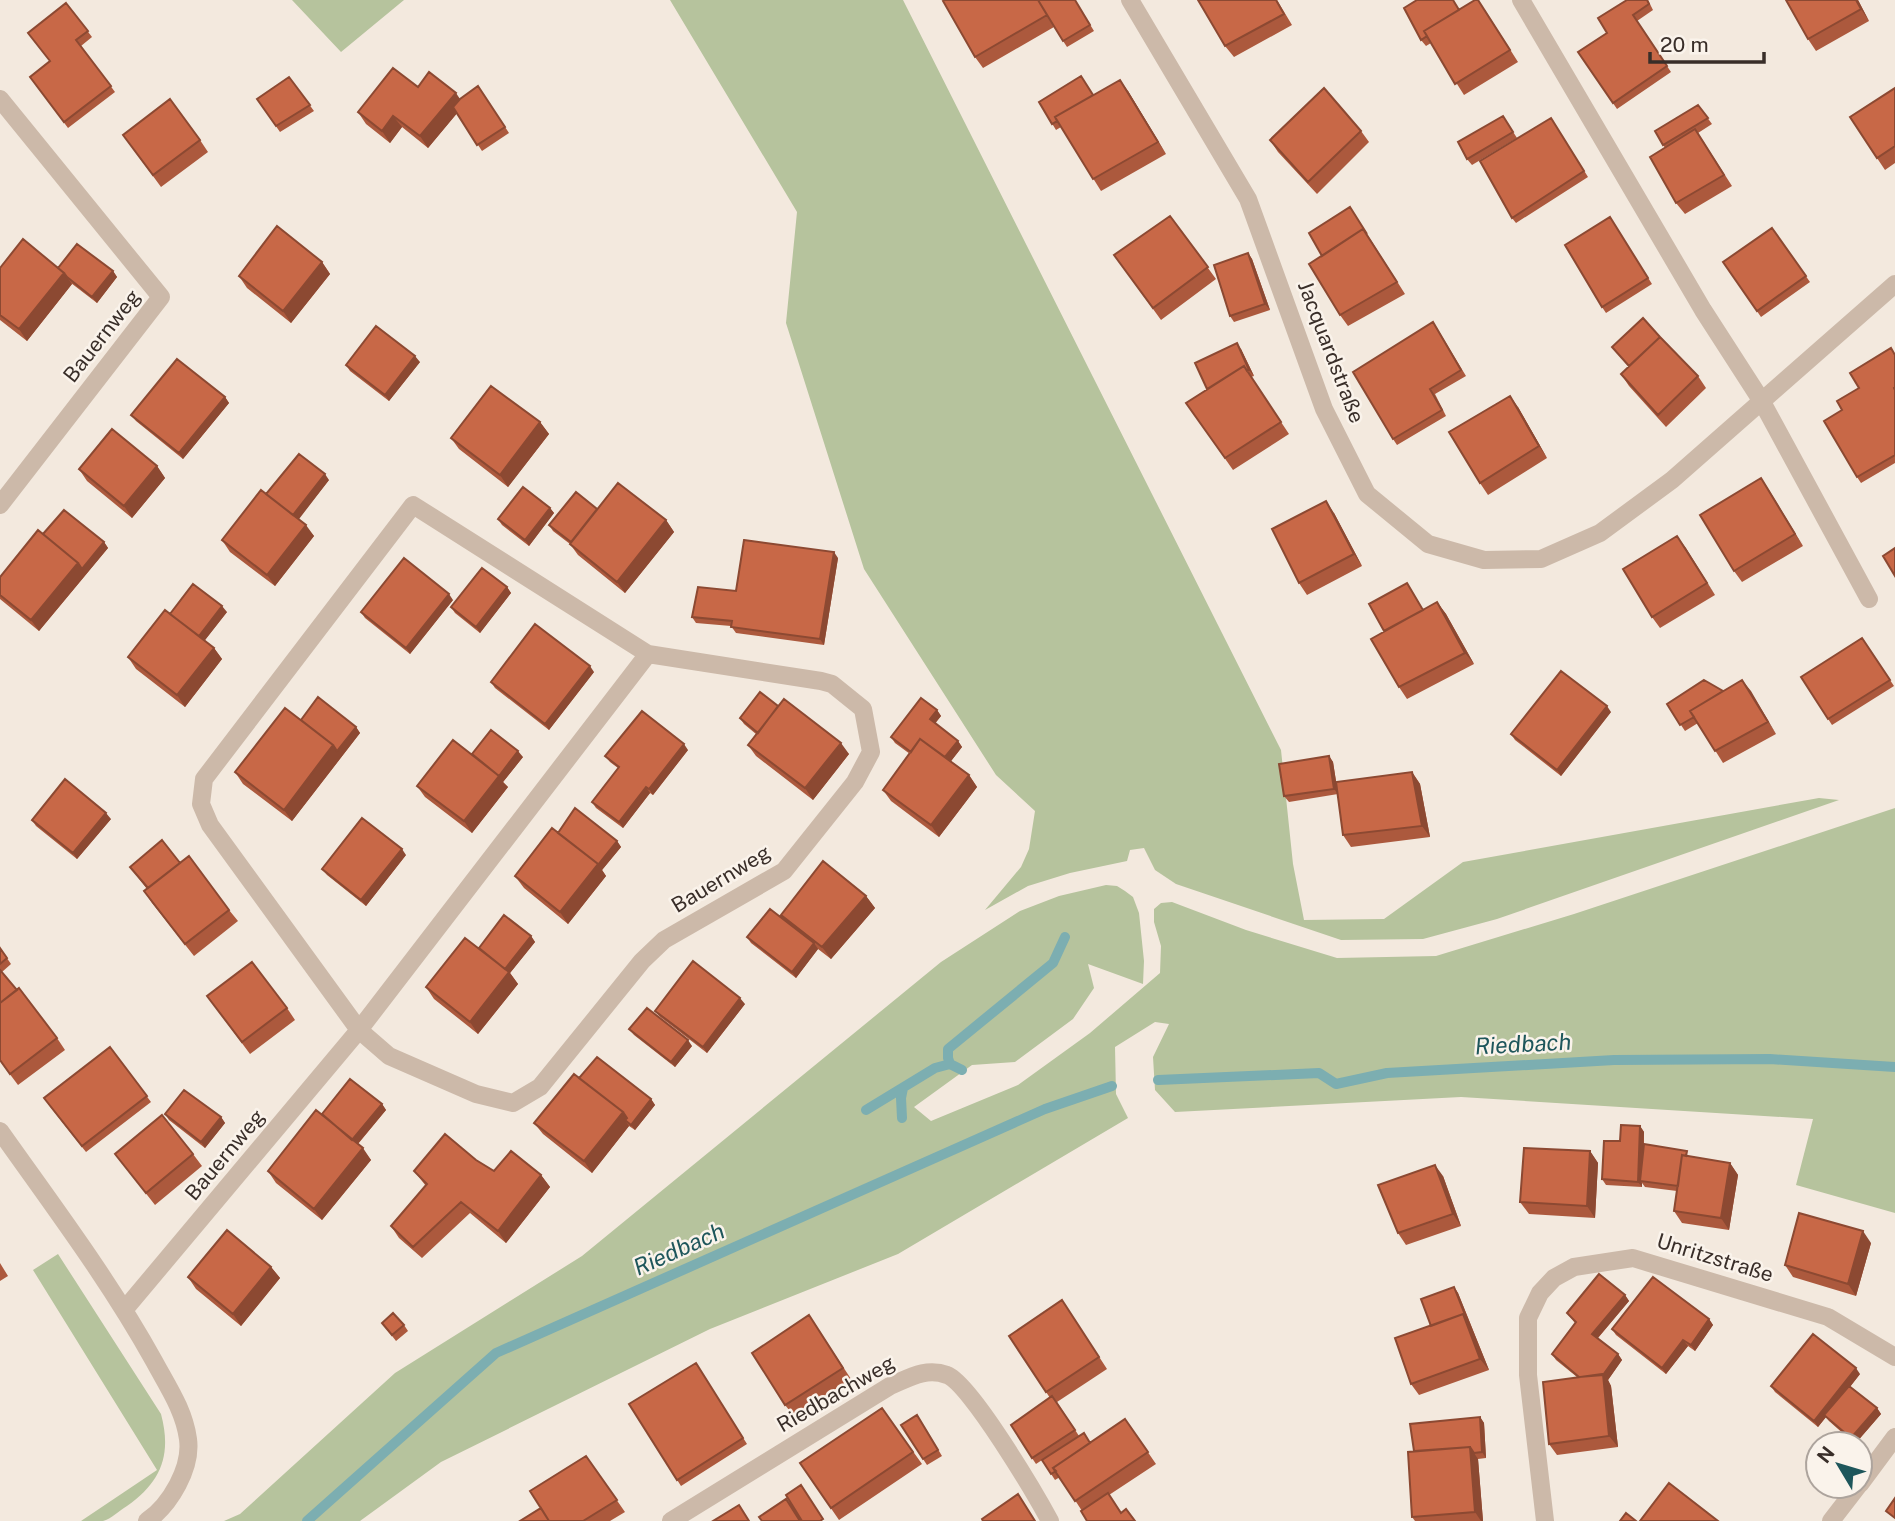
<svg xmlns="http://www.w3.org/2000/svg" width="1895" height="1521" viewBox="0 0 1895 1521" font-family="'Public Sans',sans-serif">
<rect width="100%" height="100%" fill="#f3e9de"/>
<path fill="#b6c39d" d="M292 0H404L341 52Z
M670 0H903L1281 750 1293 864 1304 920 1384 919 1463 862 1819 798 1839 800 1497 919 1423 939 1341 940 1176 884 1155 870 1144 848 1130 850 1127 861 1070 873 1028 886 985 910 1021 867 1029 849 1035 811 996 775 864 569 786 323 797 212Z
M1895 808V1213L1796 1185 1813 1119 1461 1097 1175 1112 1155 1090 1153 1057 1169 1024 1155 1022 1115 1047 1116 1094 1128 1118 898 1254 710 1329 441 1462 360 1521H224L240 1514 395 1373 582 1256 941 962 1020 911 1059 896 1106 885 1117 886 1125 891 1133 897 1139 913 1144 961 1143 984 1088 964 1094 988 1073 1019 1015 1062 972 1065 914 1107 931 1121 1018 1085 1090 1033 1160 973 1161 946 1154 922V909L1161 903 1172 902 1246 930 1337 958 1436 956 1574 914Z
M58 1254 161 1414C172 1455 161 1482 127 1506 120 1510 111 1519 103 1521 97 1521 88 1521 81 1521L157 1470 33 1270Z"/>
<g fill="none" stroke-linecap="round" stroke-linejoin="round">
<path stroke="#7caeb1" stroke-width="10" d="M950 1064 948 1058V1049L1053 963 1065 937
M1158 1080 1319 1073 1336 1084 1387 1073 1614 1060 1770 1059 1895 1067
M866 1110 935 1068 950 1064 962 1070
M902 1118 901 1098 903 1088
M307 1521 496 1353 1045 1109 1112 1086"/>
<path stroke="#ccb9a9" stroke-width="18" d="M1130 0 1248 199 1324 409 1367 494 1428 544 1484 560 1541 559 1600 533 1672 480 1895 284
M1521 0 1703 310 1761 400 1869 599
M0 99 161 297 0 505
M413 505 648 654 821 681 832 684 863 709 871 752 855 782 784 871 664 940 642 961 540 1087 513 1103 476 1094 389 1056 359 1030 210 825 201 804 204 779Z
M0 1131C53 1206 109 1280 154 1361 168 1387 184 1410 188 1439 192 1468 170 1505 147 1521
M125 1309 359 1030 648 654
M1860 1484 1895 1437
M671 1521 890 1386C909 1378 926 1367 947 1375 970 1383 1036 1495 1050 1521
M1545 1521 1528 1375V1318L1540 1293 1554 1278 1574 1267 1633 1258 1828 1317 1895 1357
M1831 1521 1858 1486"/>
</g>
<path fill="#ac593d" d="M1075 0 1094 31 1067 47 1054 27 983 68 975 57 943 1Z
M1277 0 1292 25 1234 57 1225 46Z
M1648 0 1653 10 1637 21 1671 72 1617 109 1578 52 1607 33Z
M1858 0 1869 21 1816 51 1808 39Z
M66 3 92 37 81 46 115 92 68 128 30 77 50 62Z
M1459 10H1485L1518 62 1464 95 1431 43 1426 46 1421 40Z
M289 77 314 111 280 132 257 99Z
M478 86 509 133 482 151 457 113 428 148 402 127 390 143 366 124 358 112 418 87 460 99Z
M1895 88V163L1885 170 1877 158Z
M1128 91 1166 154 1101 191 1061 127 1056 130 1039 102Z
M1698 105 1712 124 1698 133 1732 186 1685 214 1676 203 1665 148 1655 131Z
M1503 116 1517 138 1472 165 1467 159Z
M1555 124 1588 177 1516 223 1512 218Z
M1361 131 1369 142 1317 194 1278 152 1270 140Z
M200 140 208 152 161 187 131 146Z
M1350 207 1405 294 1348 326 1340 315 1322 256Z
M1170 216 1216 279 1161 320 1114 255Z
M1610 217 1652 284 1606 313 1602 307Z
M1772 228 1810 282 1761 317 1723 262Z
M1248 253 1252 259 1270 310 1234 322 1230 316Z
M322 262 330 274 291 323 247 288 239 276Z
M0 268H58L113 271 117 277 97 303 71 283 72 284 27 341 0 320Z
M1437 328 1466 376 1435 394 1446 416 1397 445 1393 439Z
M1660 337 1698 376 1706 388 1666 427 1629 386 1621 374 1629 367 1612 347Z
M1241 349 1254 376 1251 377 1289 434 1233 470 1186 403 1207 389Z
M1895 354V463L1861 483 1857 477 1842 410 1859 388Z
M420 362 389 401 350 371 346 365Z
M225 397 229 403 183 459 136 421 131 415Z
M1518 407 1547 458 1488 495 1480 483Z
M540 422 549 434 508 487 459 449 451 438Z
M157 466 165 478 132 518 87 481 79 469Z
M1761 478 1803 546 1742 582 1734 571Z
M329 480 298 519 314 536 275 586 230 552 222 540 266 494Z
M550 508 554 513 529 546 502 525 498 519Z
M597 509 666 520 674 532 625 593 578 555 570 544 553 531 549 525Z
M1334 513 1362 566 1307 595 1299 583Z
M43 534 104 542 108 548 39 631 0 599V577Z
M1677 536 1715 595 1660 628 1652 617Z
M838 558 824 645 736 633 731 626 696 623 692 617 736 591Z
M507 587 511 593 480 633 455 613 451 607Z
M1411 589 1423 610 1437 602 1446 614 1474 664 1407 699 1399 687 1384 631Z
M453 600 410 654 365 618 361 612Z
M227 612 204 641 214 648 222 659 185 707 136 669 128 657 170 614Z
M1862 638 1894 686 1832 725 1801 677Z
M594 672 549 730 495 688 491 682Z
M1742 680 1776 734 1723 763 1698 723 1685 731 1667 704 1723 691Z
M778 706 849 754 813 800 756 756 748 745 756 734 744 724 740 718Z
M937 710 941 716 935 723 958 741 962 747 951 761 969 775 977 787 939 837 891 801 883 790 910 754 895 743 891 737Z
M1611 712 1561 776 1515 740 1511 734Z
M301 720 356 727 360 733 292 821 243 784 235 772Z
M688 750 653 795 650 793 623 828 596 808 592 802 618 768 610 762 605 756Z
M472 754 523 757 503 782 508 787 472 833 425 797 417 786Z
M1329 756 1333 762 1338 794 1412 772 1420 784 1430 837 1351 847 1343 835 1338 794 1289 802 1284 796Z
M111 819 77 859 36 826 32 820Z
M558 833 617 841 621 847 602 870 606 876 568 924 524 888 515 876Z
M406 855 366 906 327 875 322 869Z
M180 863 229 910 238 921 194 956 152 903 144 891 147 889 130 867Z
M866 896 875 908 831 959 818 949 796 978 751 943 747 937 785 920 781 915Z
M531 936 535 942 510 973 518 984 478 1034 434 999 426 987 479 948Z
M0 948 11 964 2 972 57 1038 65 1050 18 1085 0 1061Z
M207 996 287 1008 295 1020 250 1054Z
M745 1004 707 1053 659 1016 655 1011Z
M629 1029 692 1046 675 1067 634 1035Z
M110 1047 151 1102 86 1152 48 1104Z
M651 1099 655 1105 635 1130 629 1126 592 1173 543 1134 534 1123Z
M382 1104 386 1110 358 1144 371 1160 322 1220 276 1183 268 1171 322 1114Z
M165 1114 221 1117 225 1123 205 1148 169 1120Z
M1640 1126 1644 1132V1144L1691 1157 1730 1163 1738 1175 1729 1230 1682 1223 1674 1211 1677 1191 1645 1187 1642 1183V1187L1606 1185 1602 1179Z
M1590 1151 1598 1163 1595 1218 1529 1214 1520 1202Z
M115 1154H193L202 1166 155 1205Z
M476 1160 494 1171 541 1175 550 1187 506 1243 470 1213 422 1258 399 1238 391 1226 426 1186 414 1171Z
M1443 1176 1461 1226 1406 1245 1398 1233Z
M1871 1243 1856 1296 1793 1277 1785 1265Z
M0 1263 8 1276 0 1281Z
M271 1267 280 1278 241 1326 196 1289 188 1277Z
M1454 1287 1458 1293 1489 1370 1419 1395 1411 1384 1431 1326Z
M1625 1295 1629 1301 1598 1338 1618 1354 1622 1360 1608 1380 1611 1386 1618 1447 1557 1455 1549 1444 1577 1377 1556 1360 1552 1354 1575 1323 1567 1313Z
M1070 1312 1107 1369 1057 1402 1079 1436 1056 1451 1091 1443 1125 1419 1156 1464 1109 1495 1121 1513 1135 1521 1082 1511 1060 1477 1055 1480 1042 1460 1036 1464 1032 1458 1050 1398 1009 1336Z
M809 1315 851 1379 794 1416 785 1405Z
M1709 1319 1713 1325 1695 1351 1688 1346 1666 1374 1616 1335 1612 1329Z
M382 1323 404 1325 408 1331 396 1341Z
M696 1363 747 1444 681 1486 629 1404Z
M1860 1374 1850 1387 1877 1408 1881 1414 1855 1444 1829 1421 1826 1417 1818 1427 1775 1392 1771 1386Z
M882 1408 922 1464 839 1520 800 1463Z
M1480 1417 1484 1423 1486 1458 1478 1459 1483 1521H1415L1412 1517 1414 1451Z
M921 1421 942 1456 927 1465 923 1459Z
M586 1456 625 1512 610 1521H520L541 1508Z"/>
<path fill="#8c4932" d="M1856 0H1858L1869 21 1861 9Z
M1120 80 1128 91 1166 154 1158 142Z
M456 93 464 105 428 148 420 136Z
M393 116 402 127 390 143 382 131Z
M1248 253 1252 259 1270 310 1265 304Z
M322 262 330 274 291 323 283 311Z
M113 271 117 277 97 303 92 297Z
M64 273 72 284 27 341 19 329Z
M1237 343 1241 349 1254 376 1249 370Z
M415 356 420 362 389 401 385 395Z
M1510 396 1518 407 1547 458 1539 446Z
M225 397 229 403 183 459 179 453Z
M540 422 549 434 508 487 500 475Z
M157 466 165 478 132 518 124 506Z
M325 474 329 480 296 523 292 517Z
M1761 478 1769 490 1803 546 1795 534Z
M1326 501 1334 513 1362 566 1354 554Z
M550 508 554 513 529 546 525 540Z
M666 520 674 532 625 593 617 582Z
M306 525 314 536 275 586 267 575Z
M1677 536 1686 548 1715 595 1707 583Z
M104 542 108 548 39 631 31 620 78 563Z
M834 552 838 558 824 645 820 639Z
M507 587 511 593 480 633 476 627Z
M449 594 453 600 410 654 406 648Z
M1437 602 1446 614 1474 664 1465 653Z
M222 606 227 612 202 644 198 638Z
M214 648 222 659 185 707 177 695Z
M590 666 594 672 549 730 545 724Z
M1742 680 1751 691 1776 734 1768 722Z
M1607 706 1611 712 1561 776 1557 770Z
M937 710 941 716 934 725 930 719Z
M356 727 360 733 292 821 284 810 333 745Z
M958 741 962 747 948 765 943 759Z
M841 743 849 754 813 800 805 788Z
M684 744 688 750 653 795 649 789Z
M518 751 523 757 503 782 508 787 472 833 464 821Z
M1329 756 1333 762 1338 794 1334 789Z
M1412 772 1420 784 1430 837 1422 826Z
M969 775 977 787 939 837 931 825Z
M646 787 650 793 623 828 619 822Z
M106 813 111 819 77 859 73 853Z
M617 841 621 847 602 870 606 876 568 924 560 912Z
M402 849 406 855 366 906 361 900Z
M866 896 875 908 831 959 822 947Z
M531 936 535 942 510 973 518 984 478 1034 470 1022 504 970Z
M814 943 818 949 796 978 792 972Z
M740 998 745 1004 707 1053 703 1047Z
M688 1040 692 1046 675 1067 671 1062Z
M651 1099 655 1105 635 1130 631 1125 625 1120 629 1126 592 1173 584 1161 623 1112Z
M382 1104 386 1110 355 1147 351 1141Z
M221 1117 225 1123 205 1148 201 1142Z
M1640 1126 1644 1132 1642 1181H1640L1642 1183V1187L1638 1182Z
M363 1148 371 1160 322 1220 314 1209Z
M1590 1151 1598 1163 1595 1218 1587 1206Z
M1730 1163 1738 1175 1729 1230 1721 1218Z
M1435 1165 1443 1176 1461 1226 1453 1214Z
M541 1175 550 1187 506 1243 498 1231Z
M1863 1231 1871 1243 1856 1296 1848 1284Z
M271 1267 280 1278 241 1326 233 1314Z
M1454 1287 1458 1293 1489 1370 1480 1359Z
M1625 1295 1629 1301 1596 1340 1592 1334Z
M1709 1319 1713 1325 1695 1351 1691 1345Z
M1683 1340 1688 1346 1666 1374 1662 1368Z
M1618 1354 1622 1360 1608 1380 1611 1386 1618 1447 1609 1436 1602 1376Z
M1856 1368 1860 1374 1826 1417 1824 1415 1826 1417 1818 1427 1814 1421Z
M1877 1408 1881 1414 1855 1444 1851 1438Z
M1480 1417 1484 1423 1486 1458 1482 1452Z
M1470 1447 1478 1459 1483 1521H1481L1475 1512Z"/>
<path fill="#c86847" stroke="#8c4932" stroke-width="2" d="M945 0H1038L1047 15 975 57 943 1Z
M1038 0H1075L1090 25 1063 41Z
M1198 0H1276L1284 14 1225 46Z
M1417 0H1453L1459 10 1424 31 1427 36 1421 40 1404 8Z
M1475 0H1478L1510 50 1455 84 1424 31Z
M1627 0H1647L1649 4 1633 15 1667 66 1613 103 1578 52 1607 33 1598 18Z
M1786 0H1856L1861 9 1808 39Z
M66 3 88 31 76 40 111 86 64 122 30 77 50 61 28 33Z
M393 68 418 87 429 72 456 93 420 136 393 116 382 131 358 112Z
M1081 76 1093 95 1055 117 1057 121 1052 124 1039 102Z
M289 77 310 105 276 126 257 99Z
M1120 80 1158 142 1093 179 1055 117Z
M478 86 505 127 477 145 453 107 460 99Z
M1324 88 1361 131 1308 182 1270 140Z
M1895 88V146L1877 158 1850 117Z
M170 99 200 140 153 175 123 135Z
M1698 105 1708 118 1663 145 1655 131Z
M1503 116 1513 132 1467 159 1458 142Z
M1551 118 1584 171 1512 218 1480 161Z
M1695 129 1724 175 1676 203 1650 157Z
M1350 207 1367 234 1363 229 1322 256 1309 233Z
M1170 216 1208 267 1153 308 1114 255Z
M1610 217 1648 278 1602 307 1565 245Z
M277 226 322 262 283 311 239 276Z
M1772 228 1806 276 1757 311 1723 262Z
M1363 229 1397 282 1340 315 1309 264Z
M23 239 64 273 19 329 0 315V268Z
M77 244 113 271 92 297 67 277 64 273 58 268Z
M1248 253 1265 304 1230 316 1214 265Z
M1643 318 1660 337 1629 366 1612 347Z
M1433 322 1461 370 1430 389 1442 410 1393 439 1353 372Z
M376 326 415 356 385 395 346 365Z
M1660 337 1698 376 1658 415 1621 374Z
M1237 343 1249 370 1247 371 1244 366 1207 389 1195 363Z
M1891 348 1895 355V387L1894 388 1895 390V455L1857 477 1824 421 1842 410 1837 401 1859 388 1850 373Z
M177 359 225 397 179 453 131 415Z
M1244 366 1281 422 1225 458 1186 403Z
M491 386 540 422 500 475 451 438Z
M1510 396 1539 446 1480 483 1449 432Z
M112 429 157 466 124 506 79 469Z
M299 454 325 474 293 515 266 494Z
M1761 478 1795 534 1734 571 1700 515Z
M618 483 666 520 617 582 570 544Z
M523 487 550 508 525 540 498 519Z
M261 490 306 525 267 575 222 540Z
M576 492 597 509 571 542 549 525Z
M1326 501 1354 554 1299 583 1272 529Z
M64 510 104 542 82 569 78 563 43 534Z
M38 530 78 563 31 620 0 595V577Z
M1677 536 1707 583 1652 617 1623 569Z
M744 540 834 552 820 639 731 627 732 621 692 617 698 587 736 591Z
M1895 548V576L1883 556Z
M404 558 449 594 406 648 361 612Z
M482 568 507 587 476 627 451 607Z
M1407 583 1423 610 1384 631 1369 604Z
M193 584 222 606 199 636 170 614Z
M1437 602 1465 653 1399 687 1371 639Z
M165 610 214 648 177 695 128 657Z
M535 624 590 666 545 724 491 682Z
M1862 638 1890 680 1828 719 1801 677Z
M1561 671 1607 706 1557 770 1511 734Z
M1704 680 1723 691 1690 711 1694 717 1680 725 1667 704Z
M1742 680 1768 722 1715 751 1690 711Z
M760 692 778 706 758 733 740 718Z
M318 697 356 727 337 751 333 745 301 720Z
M921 698 937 710 930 719 958 741 945 757 920 739 911 752 891 737Z
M784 699 841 743 805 788 748 745Z
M285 708 333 745 284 810 235 772Z
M642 711 684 744 649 789 646 787 619 822 592 802 619 767 605 756Z
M491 730 518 751 499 776 472 754Z
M920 739 969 775 931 825 883 790Z
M453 740 499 776 464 821 417 786Z
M1329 756 1334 789 1284 796 1279 764Z
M1412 772 1422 826 1343 835 1336 782Z
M65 779 106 813 73 853 32 820Z
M575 808 617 841 597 866 598 864 558 833Z
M362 818 402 849 361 900 322 869Z
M552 828 598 864 560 912 515 876Z
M162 840 180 863 148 888 130 867Z
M189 856 229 910 185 944 144 891Z
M823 861 866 896 822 947 781 915Z
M770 909 814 943 792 972 747 937Z
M504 915 531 936 505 969 479 948Z
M465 938 509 972 470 1022 426 987Z
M0 948 7 958 0 964Z
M693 961 740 998 703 1047 655 1011Z
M252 962 287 1008 242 1042 207 996Z
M0 970 17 990 0 1003Z
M19 988 57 1038 10 1074 0 1060V1003Z
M647 1008 688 1040 671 1062 629 1029Z
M110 1047 147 1096 82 1146 44 1098Z
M597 1057 651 1099 631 1125 625 1120 627 1118 623 1112 579 1078Z
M574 1074 623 1112 584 1161 534 1123Z
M350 1079 382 1104 352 1140 322 1114Z
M184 1090 221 1117 201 1142 165 1114Z
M316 1110 363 1148 314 1209 268 1171Z
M162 1115 193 1154 146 1193 115 1154Z
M1621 1125 1640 1126 1638 1182 1602 1179 1604 1141H1620Z
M445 1134 476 1160 494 1171 511 1151 541 1175 498 1231 461 1202 413 1247 391 1226 427 1184 414 1171Z
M1644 1144 1687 1151 1686 1156 1682 1155 1678 1186 1640 1181Z
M1524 1148 1590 1151 1587 1206 1520 1202Z
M1682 1155 1730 1163 1721 1218 1674 1211Z
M1435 1165 1453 1214 1398 1233 1378 1185Z
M1799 1213 1863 1231 1848 1284 1785 1265Z
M227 1230 271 1267 233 1314 188 1277Z
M1599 1274 1625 1295 1592 1334 1618 1354 1603 1375 1579 1377 1552 1354 1576 1322 1567 1313Z
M1653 1277 1709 1319 1691 1345 1683 1340 1662 1368 1612 1329Z
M1454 1287 1467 1320 1463 1314 1431 1326 1421 1299Z
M1062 1300 1099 1357 1046 1392 1009 1336Z
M393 1313 404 1325 392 1335 382 1323Z
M1463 1314 1480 1359 1411 1384 1395 1338Z
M809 1315 843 1368 785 1405 752 1353Z
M1813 1334 1856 1368 1814 1421 1771 1386Z
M696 1363 743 1438 677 1480 629 1404Z
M1603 1374 1609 1436 1549 1444 1543 1382Z
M1849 1386 1877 1408 1851 1438 1824 1415Z
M1052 1396 1075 1430 1032 1458 1011 1425Z
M882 1408 913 1452 831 1508 800 1463Z
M917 1415 938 1450 923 1459 901 1425Z
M1480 1417 1482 1452 1474 1453 1470 1447 1414 1451 1410 1424Z
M1125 1419 1148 1452 1075 1501 1053 1468Z
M1084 1433 1090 1443 1053 1468 1056 1471 1051 1474 1042 1460Z
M1470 1447 1475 1512 1412 1517 1408 1452Z
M586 1456 617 1500 583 1521H549L530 1491Z
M1669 1483 1718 1521H1640Z
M801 1485 823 1519 820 1521H802L786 1495Z
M1108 1493 1121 1513 1126 1509 1135 1521H1087L1081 1511Z
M1018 1494 1035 1521H983L982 1519Z
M1895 1498V1518L1886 1511Z
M786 1499 800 1521H762L759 1517Z
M739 1505 749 1521H713Z
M541 1508 549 1521H520Z
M1626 1513 1636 1521H1620Z"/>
<g text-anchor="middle" stroke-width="5" stroke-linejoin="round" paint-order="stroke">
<g font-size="21" fill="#392e29" stroke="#faf3eb">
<text transform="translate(102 336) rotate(-52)" y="7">Bauernweg</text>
<text transform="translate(1331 352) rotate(69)" y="7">Jacquardstraße</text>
<text transform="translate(721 879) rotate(-31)" y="7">Bauernweg</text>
<text transform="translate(225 1155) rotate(-50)" y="7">Bauernweg</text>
<text transform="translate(1715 1258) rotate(17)" y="7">Unritzstraße</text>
<text transform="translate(836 1394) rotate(-30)" y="7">Riedbachweg</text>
</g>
<g font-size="23" font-style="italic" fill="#1e565b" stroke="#faf3eb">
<text transform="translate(1523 1044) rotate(-3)" y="8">Riedbach</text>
<text transform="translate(679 1249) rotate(-24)" y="8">Riedbach</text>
</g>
</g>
<g transform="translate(1839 1465) rotate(308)"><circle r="33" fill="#faf3eb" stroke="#ada49d" stroke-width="2"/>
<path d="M0-5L12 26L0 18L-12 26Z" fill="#1e565b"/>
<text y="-10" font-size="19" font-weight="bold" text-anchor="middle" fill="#392e29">N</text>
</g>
<path d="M1650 52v10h114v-10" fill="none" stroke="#392e29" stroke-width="3.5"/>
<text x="1660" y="52" font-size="21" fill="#392e29" stroke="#faf3eb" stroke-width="5" paint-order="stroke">20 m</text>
</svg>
